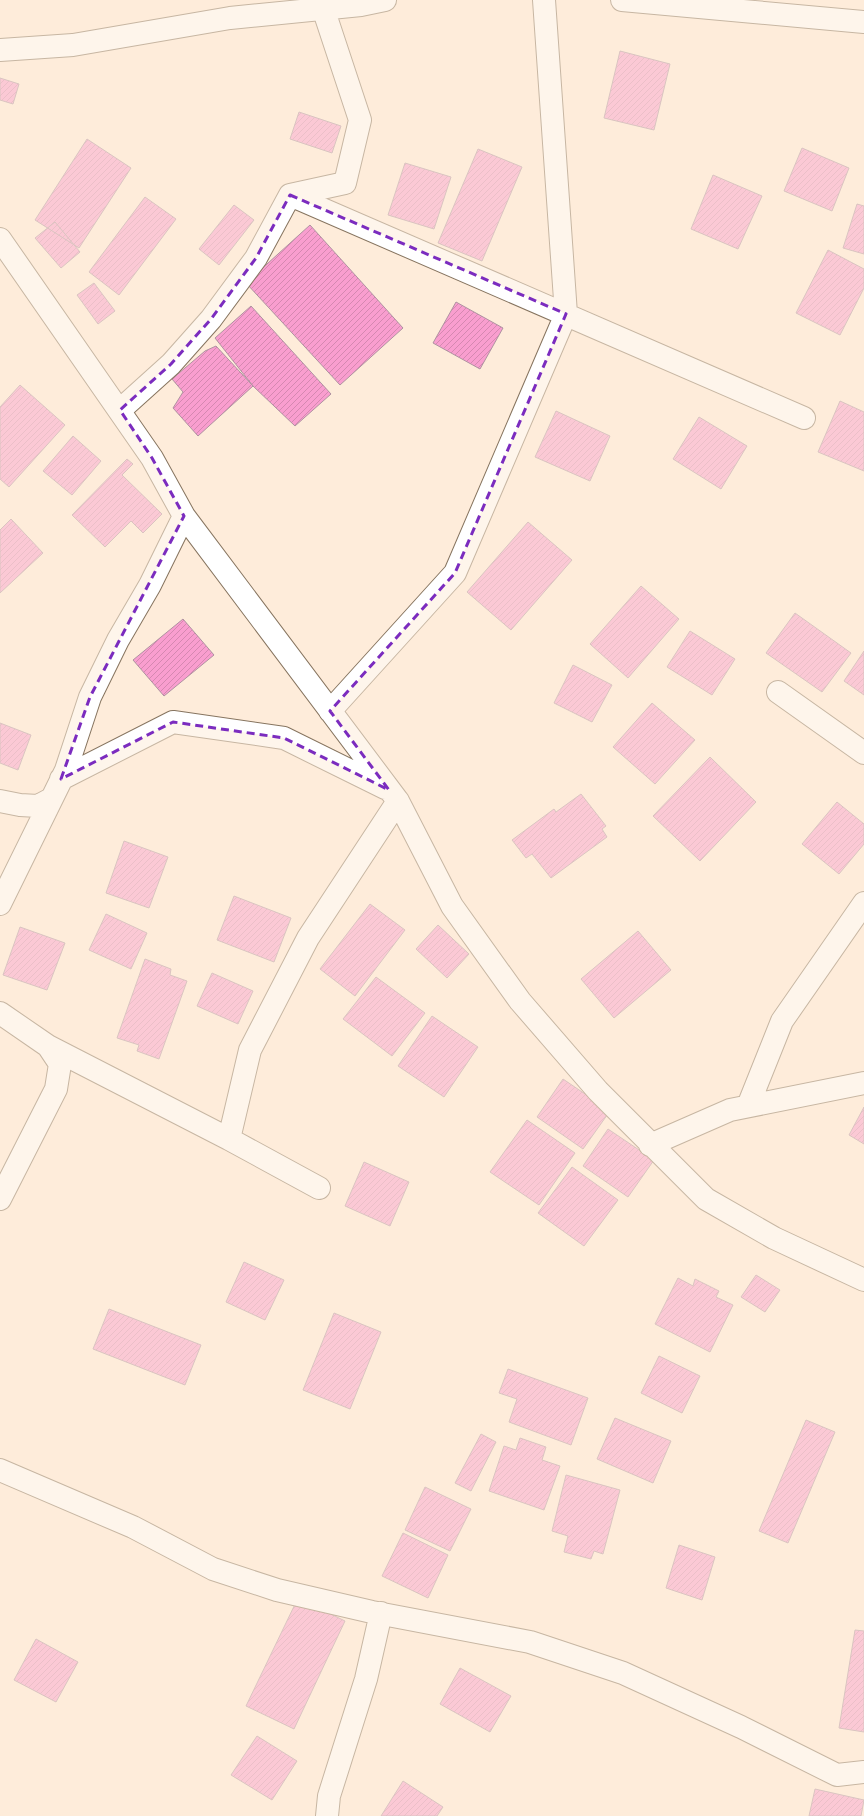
<svg xmlns="http://www.w3.org/2000/svg" width="864" height="1816" viewBox="0 0 864 1816" font-family="Manrope,sans-serif">
<defs>
<pattern id="building-hatch" width="6" height="6" patternUnits="userSpaceOnUse"><rect width="6" height="6" fill="#f99ecf"/><path d="M-1 1l2-2M0 6l6-6M5 7l2-2" fill="none" stroke="#d588b1"/></pattern>
</defs>
<rect width="100%" height="100%" fill="#feecda"/>
<path fill="url(#building-hatch)" stroke="#af93a1" d="M620 51 670 64 654 130 604 118Z
M0 78 19 84 13 104 0 100Z
M299 112 341 126 332 153 290 139Z
M87 139 131 168 79 248 35 220Z
M802 148 849 168 832 211 784 191Z
M478 149 522 167 482 261 438 243Z
M405 163 451 177 434 229 388 215Z
M713 175 762 196 738 249 691 229Z
M145 197 176 219 119 295 89 272Z
M857 204 864 206V254L843 248Z
M234 205 254 220 219 265 199 249Z
M55 222 80 252 61 268 35 238Z
M310 225 403 328 340 385 246 283Z
M828 250 864 269V288L840 335 796 313Z
M94 283 115 311 98 324 77 295Z
M456 302 503 328 480 369 433 343Z
M251 306 331 394 295 426 253 386 215 338Z
M216 346 253 386 198 436 173 408 183 392 172 379 205 351Z
M20 385 65 425 9 487 0 479V407Z
M840 401 864 412V471L818 452Z
M556 411 610 436 590 481 535 457Z
M699 417 747 446 721 489 673 459Z
M73 436 101 461 72 495 43 471Z
M127 459 133 464 122 475 162 514 143 533 131 521 105 547 72 515Z
M11 519 43 553 0 593V530Z
M528 522 572 560 511 630 467 592Z
M641 586 679 619 628 678 590 644Z
M795 613 851 653 822 692 766 653Z
M183 619 214 655 164 696 133 660Z
M690 631 735 659 712 695 667 667Z
M864 651V695L844 681Z
M573 665 612 685 592 722 554 703Z
M652 703 695 740 655 784 613 747Z
M0 723 31 735 18 770 0 763Z
M710 757 756 802 700 861 653 816Z
M581 794 606 826 602 829 607 837 551 878 532 854 526 858 512 840 554 809 556 812Z
M837 802 864 824V844L839 874 802 844Z
M124 841 168 857 149 908 106 893Z
M234 896 291 918 274 962 217 940Z
M370 904 405 930 355 996 320 969Z
M106 914 147 933 131 969 89 950Z
M438 925 469 954 447 978 416 949Z
M20 927 65 943 47 990 3 975Z
M638 931 671 970 614 1018 581 979Z
M145 959 171 969 170 975 187 981 159 1059 137 1051 139 1045 117 1038Z
M212 973 253 991 238 1024 197 1006Z
M376 977 425 1013 392 1056 343 1019Z
M432 1016 478 1047 444 1097 398 1066Z
M563 1079 610 1111 583 1149 537 1117Z
M864 1107V1144L849 1135Z
M527 1120 575 1153 539 1205 490 1172Z
M608 1129 654 1160 628 1197 583 1166Z
M364 1162 409 1182 390 1226 345 1206Z
M572 1167 618 1200 584 1246 538 1213Z
M244 1262 284 1280 265 1320 226 1302Z
M756 1275 780 1290 765 1312 741 1297Z
M678 1278 693 1286 695 1279 719 1291 716 1297 733 1305 710 1352 655 1324Z
M109 1309 201 1345 185 1385 93 1349Z
M334 1313 381 1332 350 1409 303 1390Z
M659 1356 700 1376 682 1413 641 1393Z
M508 1369 588 1398 571 1445 509 1422 517 1399 499 1393Z
M615 1418 671 1441 653 1483 597 1459Z
M806 1420 835 1432 788 1543 759 1531Z
M481 1434 496 1442 471 1491 455 1483Z
M520 1438 546 1447 542 1460 560 1466 544 1510 489 1491 504 1446 516 1450Z
M566 1475 620 1490 603 1554 594 1551 591 1559 564 1552 568 1536 552 1531Z
M425 1487 471 1509 450 1551 405 1530Z
M403 1533 448 1555 428 1598 382 1576Z
M679 1545 715 1557 702 1600 666 1588Z
M298 1598 345 1621 294 1729 246 1706Z
M855 1630 864 1631V1732L839 1728Z
M36 1639 78 1662 56 1702 14 1680Z
M460 1668 511 1696 490 1732 440 1704Z
M257 1736 297 1761 272 1800 231 1775Z
M403 1781 443 1807 437 1816H381Z
M815 1789 864 1800 861 1816H809Z"/>
<g fill="none" stroke-linecap="round" stroke-linejoin="round">
<g stroke="#86745f" stroke-width="24">
<path id="street" d="M622 0 864 22
M0 50 73 45 230 18 361 5 385 0
M290 195 804 418
M0 239 152 458 184 516 398 801 452 906 520 1001 598 1091 706 1199 774 1238 864 1280
M120 410 171 364 211 319 256 258 290 195 345 183 360 120 323 8
M778 692 864 753
M330 711 455 573 566 314 544 0
M61 779 173 722 284 738 385 788
M0 801 20 805 38 806 51 799
M0 904 66 770 90 697 118 640 150 585 184 516
M0 1013 48 1046 60 1064 56 1089 0 1199
M48 1046 229 1139 319 1188
M748 1106 782 1021 864 903
M229 1139 250 1050 308 938 398 801
M650 1145 730 1110 864 1083
M0 1470 133 1527 213 1569 277 1590 372 1612 530 1642 623 1673 741 1727 837 1775 864 1772
M327 1816 329 1796 366 1679 381 1613"/>
</g>
<use href="#street" stroke="#fff" stroke-width="22"/>
</g>
<path d="M0 0H864V1816H0ZM290 195 566 314 455 573 330 711 389 790 284 738 173 722 61 779 90 697 184 516 152 458 120 410 171 364 211 319 256 258Z" fill="#feecda" fill-opacity=".55" fill-rule="evenodd"/>
<path fill="none" stroke="#7b2cbf" stroke-width="3" stroke-dasharray="8 5" stroke-linejoin="round" d="M290 195 566 314 455 573 330 711 389 790 284 738 173 722 61 779 90 697 184 516 152 458 120 410 171 364 211 319 256 258Z"/>
</svg>
